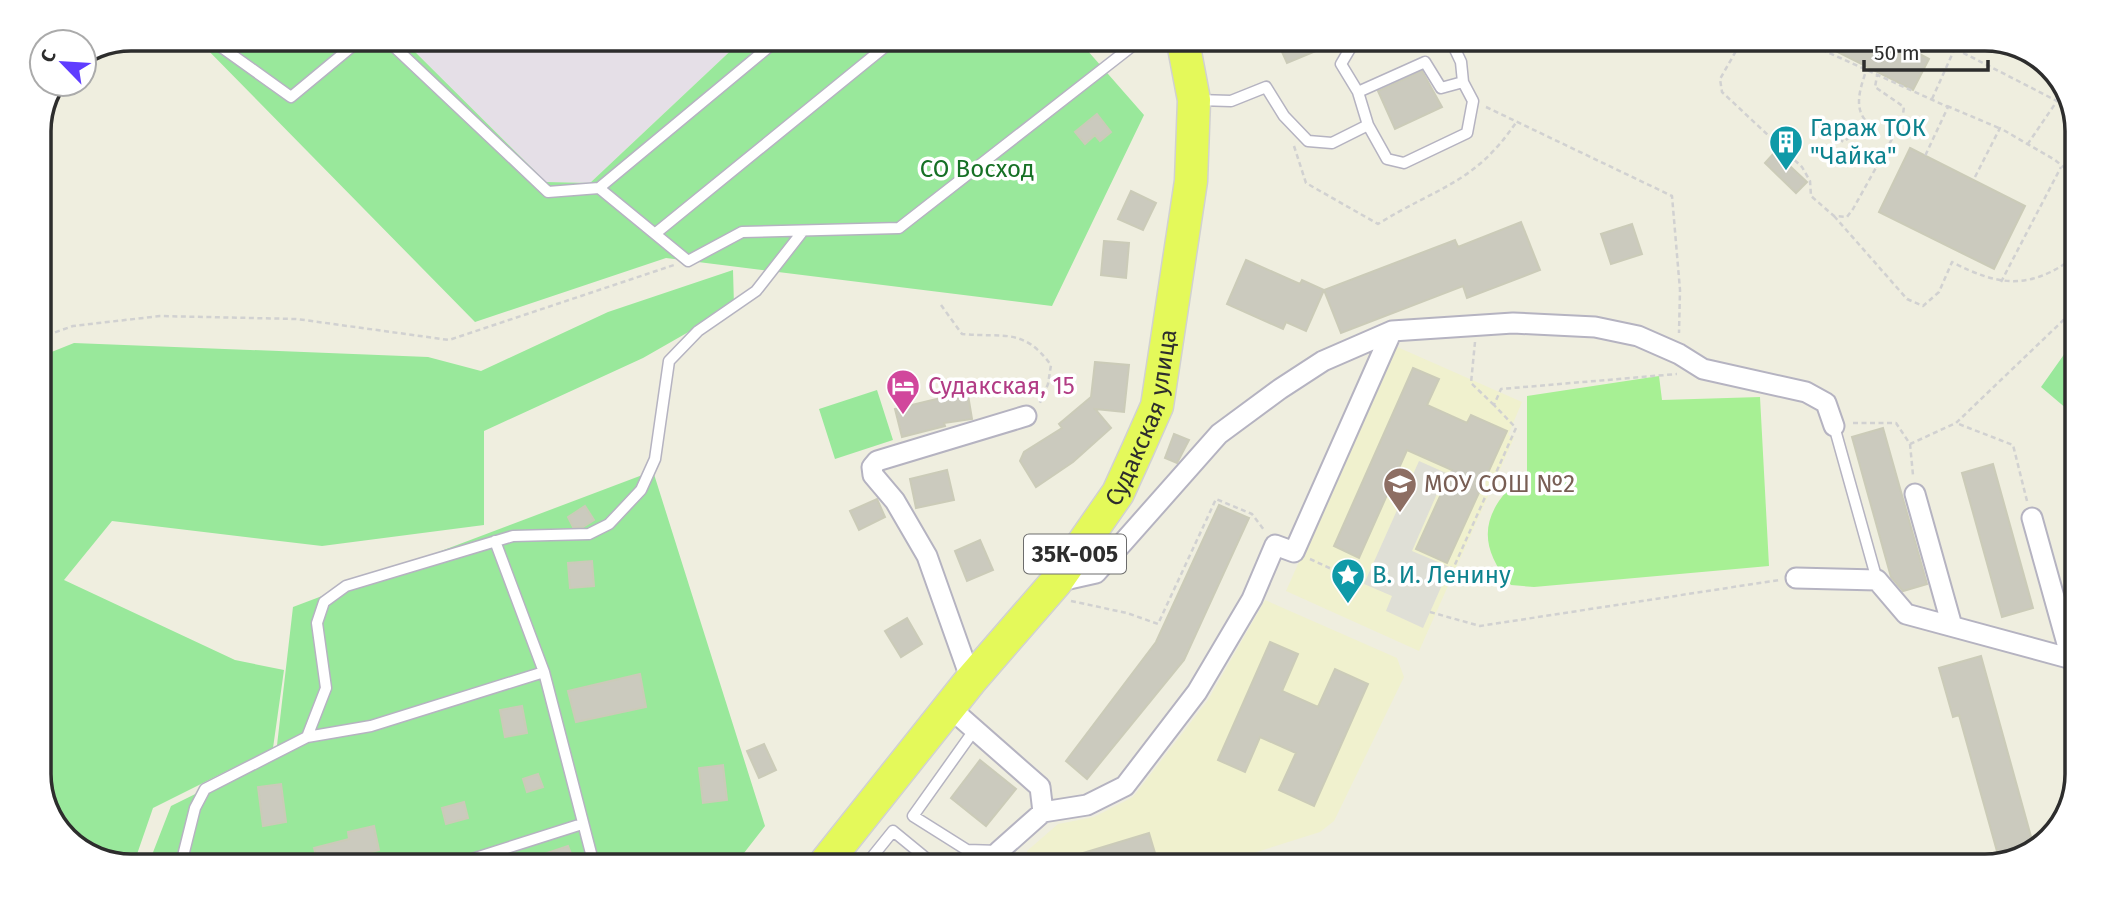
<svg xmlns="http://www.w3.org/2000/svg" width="2116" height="905" viewBox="0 0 2116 905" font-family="'Fira Sans',sans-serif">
<rect width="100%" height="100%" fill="#efeedf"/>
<path fill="#e5dfe7" d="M402 39 741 41 590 183 546 182Z"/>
<path fill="#f0f1ce" d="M1395 346 1522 402 1508 435 1514 438 1419 651 1286 591Z
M1265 600 1397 658 1404 677 1334 821 1320 832 1219 864 1030 863 1027 851 1058 824 1094 817 1133 797 1208 700Z"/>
<path fill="#99e89b" d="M197 39H402L546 182 590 183 741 41 1080 42 1144 115 1052 306 666 258 475 322Z
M733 270 734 306 643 358 484 431V525L322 546 112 521 64 580 235 660 284 670 273 748 153 808 135 860H96L57 830 39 780V357L74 343 428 357 481 371 608 312Z
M2075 339 2074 415 2041 387Z
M877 390 893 440 835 459 819 409Z
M653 471 765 826 737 862 150 860 171 806 276 754 293 607Z"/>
<path fill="#a7f094" d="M1659 376 1662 400 1760 397 1769 566 1534 587 1511 585C1473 541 1484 507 1527 472V396Z"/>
<path fill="#dfdfd6" d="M1419 461 1446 473 1412 551 1450 567 1423 628 1386 611 1392 596 1364 584Z"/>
<path fill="#cbcabe" stroke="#cbcbb8" stroke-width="2" d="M1278 43H1335L1287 63Z
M1824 45H1903L1929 59 1913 90Z
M1422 71 1442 107 1395 129 1378 91Z
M1097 114 1111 132 1100 141 1095 135 1085 144 1075 132Z
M1910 148 2025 206 1994 269 1879 212Z
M1775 152 1807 182 1796 193 1765 163Z
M1131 191 1156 203 1143 230 1118 219Z
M1521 222 1540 270 1467 298 1463 286 1341 333 1324 290 1455 240 1458 247Z
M1632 224 1642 254 1611 264 1601 234Z
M1104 241 1129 243 1126 278 1101 275Z
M1246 260 1300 284 1302 280 1324 290 1306 331 1286 322 1283 329 1227 304Z
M1095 362 1129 365 1124 412 1095 409 1111 428 1073 462 1036 487 1020 461 1024 452 1062 428 1059 424 1091 397Z
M1413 368 1439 379 1427 405 1467 423 1471 415 1507 431 1447 563 1416 549 1452 470 1407 450 1359 558 1334 546Z
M966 383 972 419 944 423 945 426 902 437 895 409 945 397 943 387Z
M1883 428 1927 584 1903 591 1891 577 1852 437Z
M1174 434 1189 440 1177 463 1165 458Z
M1993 464 2033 608 2002 617 1962 473Z
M947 470 954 500 916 508 910 479Z
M877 499 885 517 859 530 850 511Z
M1219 505 1249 518 1184 660 1087 779 1066 761 1156 642Z
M585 506 594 520 583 527H573L568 517Z
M980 540 993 570 967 581 955 551Z
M592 561 594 586 570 588 568 563Z
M907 618 922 644 901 657 885 631Z
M1270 642 1298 654 1282 691 1318 707 1335 669 1368 684 1314 806 1279 790 1296 753 1260 737 1245 772 1218 760Z
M1981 656 2035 851 2000 862 1959 715 1953 717 1939 668Z
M640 674 646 707 576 722 568 691Z
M522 706 527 733 505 737 500 710Z
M764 744 776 770 759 778 747 751Z
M980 760 1016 789 986 826 951 798Z
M723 765 727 800 703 803 699 768Z
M538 774 543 787 527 792 523 779Z
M281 784 286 822 263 826 258 787Z
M464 802 468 818 446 824 442 808Z
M374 826 379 850 342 860H317L314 848 349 839 348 832Z
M1149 833 1158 863H1060V860Z
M568 846 574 861H530L529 859Z"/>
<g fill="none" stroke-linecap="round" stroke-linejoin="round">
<g stroke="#b5b3c1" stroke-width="13">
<path id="lane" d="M210 39 291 97 361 39
M386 39 548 192 599 188 776 41
M1350 43 1351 47 1341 64 1358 92 1368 125
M1358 92 1425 62 1441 88 1463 82
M1198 100 1231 101 1266 87 1284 116 1308 141 1332 143 1368 125 1387 159 1404 163 1467 133 1473 101 1463 82 1461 62 1452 43
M599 188 688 261 742 232 899 228 1131 47
M656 233 892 41
M1834 426 1877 580
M495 541 544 672 593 861
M975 729 913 816 967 850 999 851
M307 737 326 688 317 623 324 602 346 586 513 536 589 534 609 524 641 490 655 459 669 361 698 331 756 291 803 231
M182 860 195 808 205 789 307 737 371 726 544 672
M466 861 582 824
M868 862 893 831 932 863"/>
</g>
<g stroke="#b5b3c1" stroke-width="23">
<path id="street" d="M1915 494 1952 626
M2032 518 2071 658
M1796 578 1877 580 1906 614 2072 659
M1056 582 1096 573 1219 434 1280 389 1323 361 1392 331 1513 323 1595 327 1638 336 1679 354 1703 369 1806 392 1826 403 1834 426
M971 680 927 556 895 501 873 475 872 467 877 461 1026 416
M949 707 1040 787 1043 812 999 851 1003 863
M1043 812 1087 805 1125 786 1197 692 1252 599 1275 545 1294 552 1392 331"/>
</g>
<g stroke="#d1d1d1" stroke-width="35">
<g id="primary">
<path id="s1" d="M826 862 971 680 1056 582 1118 493 1138 449 1157 406 1191 181 1194 100 1183 42"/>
</g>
</g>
<path stroke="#d1d1d1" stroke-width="2.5" stroke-dasharray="5 3.5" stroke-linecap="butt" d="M1740 44 1720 79 1722 92 1802 167 1810 181 1811 196 1834 216 1847 217 1853 209 1902 121 1904 107 1875 87 1877 76
M1948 45 2057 101 2027 145
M1814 46 1948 107 1925 156
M1932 99 1955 48
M1947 106 1999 128
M1486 107 1672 196 1680 290 1679 333
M1823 136 1831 135 1844 142 1858 129 1873 127C1852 113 1859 92 1866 71
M1294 146 1306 183 1378 224C1437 187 1475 184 1517 121
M1975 177 2000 128 2055 160 2077 178
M1834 216 1907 299 1923 306 1939 292 1952 262C2000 287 2031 290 2076 256
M2001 282 2061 167
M941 305 962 334C1004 338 1023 327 1051 365L1048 384 1039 405
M39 338 73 326 160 316 297 319 449 340 674 265
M1475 342 1471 383 1494 405
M1853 423H1896L1910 444 1956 423
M1910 444 1913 475
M2027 501 2013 445 1956 423 2075 309
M1310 559 1364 584
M1450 567 1453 569 1516 428 1494 405 1501 389 1677 374
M1071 601 1127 613 1158 624 1216 499 1252 514 1264 530
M1430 612 1480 626 1779 580"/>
<use href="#lane" stroke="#fff" stroke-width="10"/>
<use href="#street" stroke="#fff" stroke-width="19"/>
<use href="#primary" stroke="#e4f95a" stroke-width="32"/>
</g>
<defs>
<g id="building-pin" transform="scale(1.75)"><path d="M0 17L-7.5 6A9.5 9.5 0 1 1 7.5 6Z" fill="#0f9aa8" stroke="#fff"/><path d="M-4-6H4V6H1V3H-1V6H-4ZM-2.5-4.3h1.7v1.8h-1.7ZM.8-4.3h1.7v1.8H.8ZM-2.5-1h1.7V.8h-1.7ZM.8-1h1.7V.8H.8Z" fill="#fff"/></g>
<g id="hotel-pin" transform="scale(1.75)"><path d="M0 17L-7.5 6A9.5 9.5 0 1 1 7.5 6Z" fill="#d1479c" stroke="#fff"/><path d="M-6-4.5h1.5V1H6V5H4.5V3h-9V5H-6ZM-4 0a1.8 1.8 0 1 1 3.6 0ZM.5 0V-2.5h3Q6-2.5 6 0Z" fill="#fff"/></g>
<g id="school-pin" transform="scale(1.75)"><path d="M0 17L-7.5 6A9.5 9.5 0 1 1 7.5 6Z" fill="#8d6e63" stroke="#fff"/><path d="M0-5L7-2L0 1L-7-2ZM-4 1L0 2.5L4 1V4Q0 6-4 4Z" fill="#fff"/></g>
<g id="sight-pin" transform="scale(1.75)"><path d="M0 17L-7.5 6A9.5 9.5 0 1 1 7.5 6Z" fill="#0f9aa8" stroke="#fff"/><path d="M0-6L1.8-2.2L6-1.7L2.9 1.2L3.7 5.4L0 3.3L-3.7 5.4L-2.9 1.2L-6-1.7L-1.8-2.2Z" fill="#fff"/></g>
</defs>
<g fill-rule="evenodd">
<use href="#building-pin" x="1786" y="142"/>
<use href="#hotel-pin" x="903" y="386"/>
<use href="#school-pin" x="1400" y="484"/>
<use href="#sight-pin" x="1348" y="575"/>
</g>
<g text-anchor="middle" stroke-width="7" stroke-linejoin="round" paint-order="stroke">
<rect fill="#fff" stroke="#6c6c6c" stroke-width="2" x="1024" y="534.5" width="102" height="39" rx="5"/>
<g font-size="23" font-weight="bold" fill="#2d2d2d">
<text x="1075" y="562">35К-005</text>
</g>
<g font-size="24" fill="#0d838f" stroke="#fff" text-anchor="start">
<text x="1810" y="136">Гараж ТОК<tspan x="1810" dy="28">"Чайка"</tspan></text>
<text x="1372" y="583">В. И. Ленину</text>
</g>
<g font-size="24" fill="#167025" stroke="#fff">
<text x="977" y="177">СО Восход</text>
</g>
<g font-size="24" fill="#b23c85" stroke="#fff" text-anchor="start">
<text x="928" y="394">Судакская, 15</text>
</g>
<g font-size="24" fill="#2d2d2d" stroke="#fff">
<text dy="8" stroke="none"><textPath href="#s1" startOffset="551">Судакская улица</textPath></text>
</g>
<g font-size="24" fill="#785e54" stroke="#fff" text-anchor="start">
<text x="1424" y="492">МОУ СОШ №2</text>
</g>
</g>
<path d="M0 0H2116V905H0ZM131 51H1985A80 80 0 0 1 2065 131V774A80 80 0 0 1 1985 854H131A80 80 0 0 1 51 774V131A80 80 0 0 1 131 51Z" fill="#fff" fill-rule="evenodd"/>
<path fill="none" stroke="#2d2d2d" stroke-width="3.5" d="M131 51H1985A80 80 0 0 1 2065 131V774A80 80 0 0 1 1985 854H131A80 80 0 0 1 51 774V131A80 80 0 0 1 131 51Z"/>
<g transform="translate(63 63) rotate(295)"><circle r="33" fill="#ffffff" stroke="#ababab" stroke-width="2"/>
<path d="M0-5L12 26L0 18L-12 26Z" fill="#5f3cff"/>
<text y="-10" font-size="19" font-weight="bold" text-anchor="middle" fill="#2d2d2d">С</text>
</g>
<path d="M1864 60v10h124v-10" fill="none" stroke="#2d2d2d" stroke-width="3.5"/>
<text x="1874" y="60" font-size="21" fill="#2d2d2d" stroke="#ffffff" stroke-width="5" paint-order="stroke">50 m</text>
</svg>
